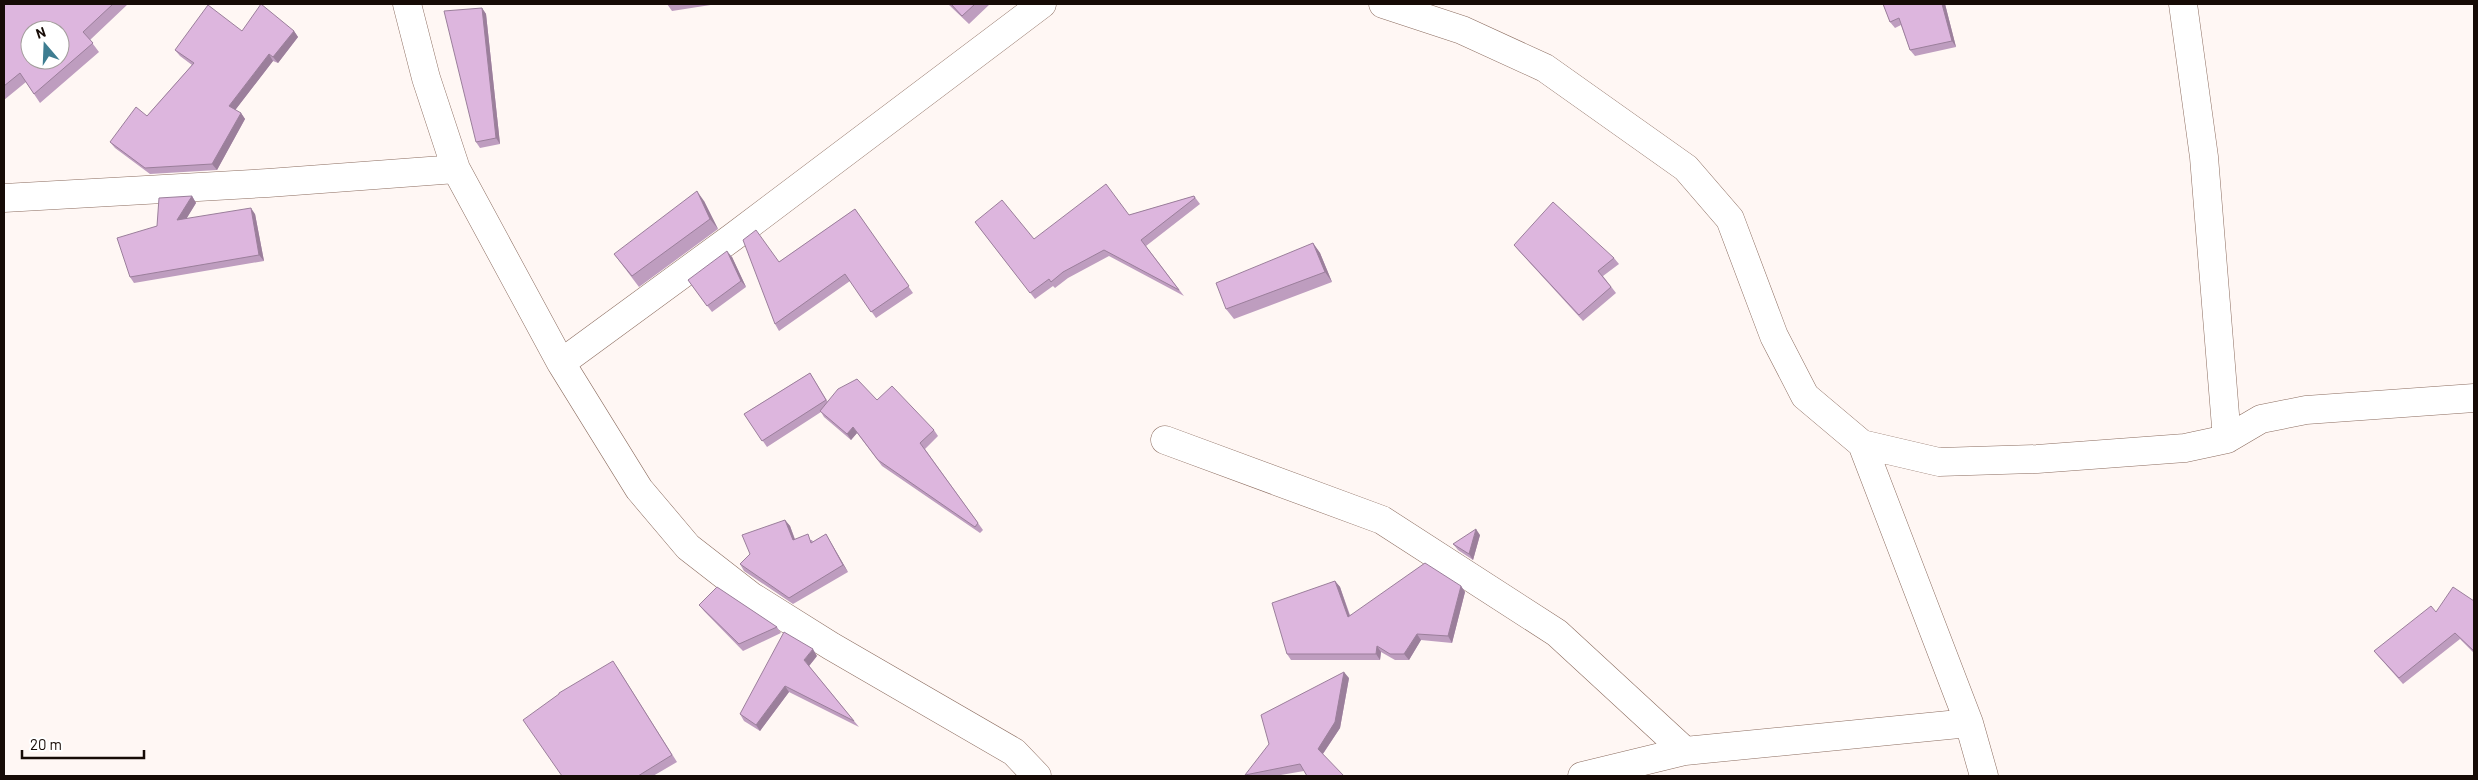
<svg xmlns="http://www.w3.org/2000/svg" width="2478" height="780" viewBox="0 0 2478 780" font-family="Barlow,sans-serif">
<rect width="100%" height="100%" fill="#fff7f4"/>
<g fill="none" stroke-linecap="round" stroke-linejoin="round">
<g stroke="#8c6d60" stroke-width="29">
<path id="street" d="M407 4 426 78 456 169 561 363
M1383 4 1462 30 1545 68 1686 168 1730 219 1774 336 1805 396 1862 444 1939 462 2037 459 2185 448 2227 439 2261 419 2306 410 2474 398
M2183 4 2204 157 2227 439
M4 198 268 183 456 169
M1165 440 1382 520 1557 633 1685 751
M1862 444 1969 723 1984 776
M1037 776 1014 752 831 646 751 596 688 547 639 489 561 363 733 237 1042 4
M1582 776 1685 751 1969 723"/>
</g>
<use href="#street" stroke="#fff" stroke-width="28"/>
</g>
<path fill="#be9dbf" d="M4 4H128L90 40 99 52 40 103 26 82 4 100Z
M667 4H717L672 11Z
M948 4H990L969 24Z
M1883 4H1945L1956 47 1915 56 1910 50 1901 25 1895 28 1890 22Z
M482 8 486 14 500 144 480 148 476 142Z
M242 31H294L298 37 278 63 273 61 235 110 241 113 245 119 217 170 150 174 115 148 110 142 147 116 192 65 180 56 175 50Z
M192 196 196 203 186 219 255 214 264 261 134 283 130 277 157 226Z
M1194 196 1200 204 1146 246 1184 296 1109 256 1068 278 1055 288 1053 286 1035 299 975 222 1034 239 1129 215Z
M704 201 718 229 639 287 614 254Z
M855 209 913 293 876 318 850 281 779 331 775 324 779 262Z
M1313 243 1320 253 1332 282 1234 319 1226 309Z
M1514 245 1614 258 1619 264 1603 276 1616 293 1583 321 1519 251Z
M732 257 746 287 712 312 688 280Z
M810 373 828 402 877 400 934 430 938 436 925 449 983 530 980 533 882 466 857 433 851 440 824 417 821 412 767 447 744 414Z
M785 520 790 526 795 539 812 540 813 542 826 534 848 572 793 604 744 571 740 564Z
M1480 535 1473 560 1458 550 1453 544Z
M1335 581 1340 587 1350 615 1461 586 1465 592 1452 643 1421 640 1409 660H1395L1381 652 1380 660H1291L1287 654Z
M2474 601V653L2460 639 2403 684 2379 657 2374 651 2436 612Z
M699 605 777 627 781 633 743 651 704 611Z
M817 656 809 666 859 727 789 692 760 731 744 721 740 714Z
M617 667 677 762 653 776H562Z
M1349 678 1340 728 1323 754 1304 771 1275 776H1246L1245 775Z"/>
<path fill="#9b7f9b" d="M1942 4H1945L1956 47 1952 41Z
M482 8 486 14 500 144 496 138Z
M294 31 298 37 278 63 273 57Z
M269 54 273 61 233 113 229 106Z
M241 113 245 119 217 170 212 164Z
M697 191 704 201 718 229 710 219Z
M192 196 196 203 182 226 177 220Z
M251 208 255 214 264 261 259 255Z
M1313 243 1320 253 1332 282 1325 272Z
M727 251 732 257 746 287 741 281Z
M853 427 857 433 851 440 847 434Z
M785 520 790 526 797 546 793 540Z
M1476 529 1480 535 1473 560 1469 554Z
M826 534 830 541 848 572 843 565Z
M1335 581 1340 587 1352 623 1348 617Z
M1461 586 1465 592 1452 643 1448 636Z
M1417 634 1421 640 1409 660 1404 654Z
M1377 646 1381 652 1380 660 1376 654Z
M813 649 817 656 809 666 804 660Z
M1344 672 1349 678 1340 728 1322 755 1318 749Z
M785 686 789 692 760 731 756 725Z"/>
<path fill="#ddb6de" stroke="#9b7f9b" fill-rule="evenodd" d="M4 4H113L83 32 93 43 34 94 20 73 4 86ZM30 30H60V60H30Z
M261 4 294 31 273 57 269 54 229 106 241 113 212 164 145 168 110 142 136 107 147 116 194 63 175 50 208 5 242 31Z
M951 4H975L962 16Z
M1883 4H1942L1952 41 1910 50 1899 18 1890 22Z
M482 8 496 138 476 142 444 11Z
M1106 184 1129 215 1194 196 1195 198 1141 240 1179 290 1104 250 1063 272 1051 282 1049 279 1030 293 975 222 1002 200 1034 239Z
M697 191 710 219 632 276 614 254Z
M192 196 177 220 251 208 259 255 130 277 117 238 157 226 159 198Z
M1553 202 1614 258 1598 271 1611 287 1579 315 1514 245Z
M855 209 909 286 871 312 845 274 775 324 743 240 756 230 779 262Z
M1313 243 1325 272 1226 309 1216 283Z
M727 251 741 281 707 306 688 280Z
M810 373 826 400 762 441 744 414Z
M857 379 877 400 892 386 934 430 920 443 978 523 975 527 878 460 853 427 847 434 820 411 838 389Z
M785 520 793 540 808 534 811 543 826 534 843 565 789 598 740 564 750 554 742 535Z
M1476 529 1469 554 1453 544Z
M1425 563 1461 586 1448 636 1417 634 1404 654H1390L1377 646 1376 654H1287L1272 603 1335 581 1348 617Z
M717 587 777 627 739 644 699 605Z
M2453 587 2474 601V651L2455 633 2399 678 2374 651 2431 606 2436 612Z
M784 632 813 649 804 660 854 721 785 686 756 725 740 714Z
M613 661 672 755 638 776H562L523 720 559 694V693Z
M1344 672 1335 722 1318 749 1344 776H1307L1300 764 1245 775 1269 744 1261 715Z"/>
<rect width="2478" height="780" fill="none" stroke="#160b06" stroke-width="10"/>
<g transform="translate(45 45) rotate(341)"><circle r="24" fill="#ffffff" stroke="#a29d9b"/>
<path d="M0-4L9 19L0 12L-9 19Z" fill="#3e7d91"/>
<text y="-8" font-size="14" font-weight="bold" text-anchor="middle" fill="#160b06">N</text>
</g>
<path d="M22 750v8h122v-8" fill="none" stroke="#160b06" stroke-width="2.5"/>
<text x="30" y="750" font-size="15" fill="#160b06" stroke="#ffffff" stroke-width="4" paint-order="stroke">20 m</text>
</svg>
